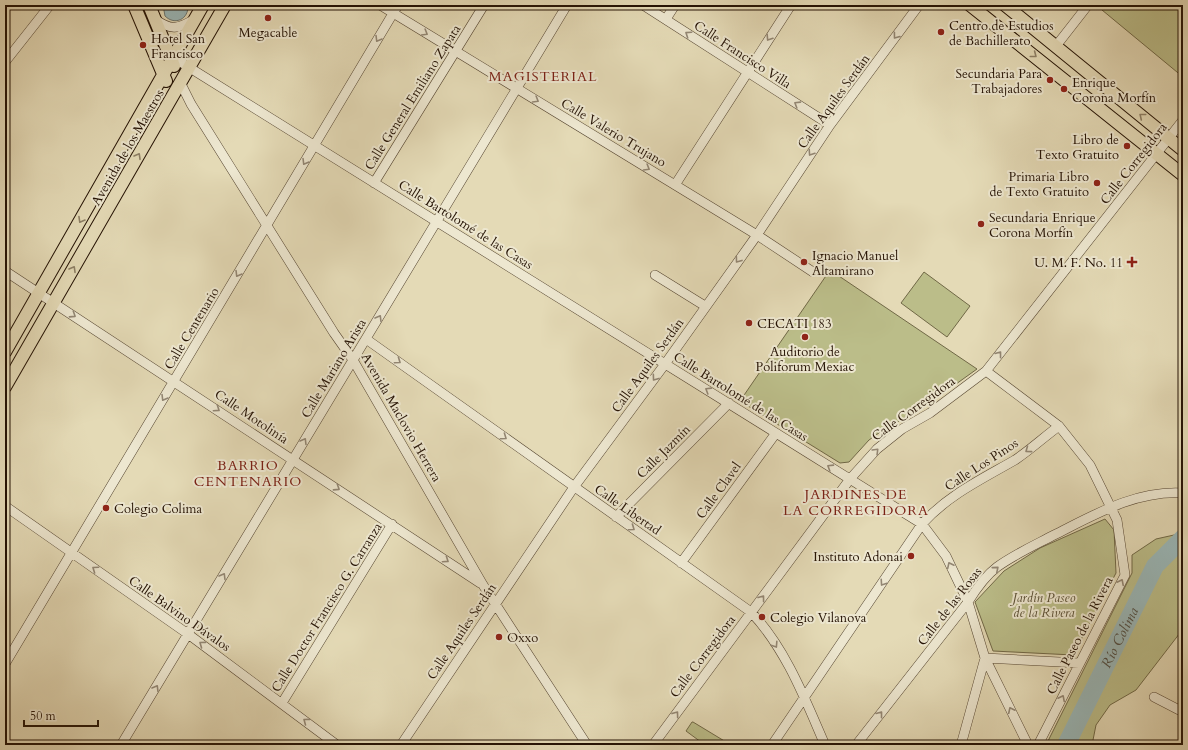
<svg xmlns="http://www.w3.org/2000/svg" width="1188" height="750" viewBox="0 0 1188 750" font-family="Cardo,serif">
<rect width="100%" height="100%" fill="#e4dab6"/>
<filter id="stains"><feTurbulence type="fractalNoise" baseFrequency=".005" numOctaves="4"/><feColorMatrix values="0 0 0 0 .2 0 0 0 0 .09 0 0 0 0 .02 0 0 0 .5 -.17"/></filter>
<radialGradient id="worn" r=".72"><stop offset=".6" stop-color="#630" stop-opacity="0"/><stop offset="1" stop-color="#630" stop-opacity=".3"/></radialGradient>
<path fill="#bbbd89" stroke="#706846" d="M1109 5H1183V77L1102 10Z
M830 270 977 369 924 407 883 430 869 440 849 462 840 463 740 401Z
M924 272 970 306 947 337 901 303Z
M1105 519 1114 530 1116 573 1073 655 993 651 975 602 1004 571 1040 548Z
M1183 533V629L1136 690 1110 705 1096 725 1092 745H1046L1132 573V555L1156 539Z
M692 722H693L731 745H705L686 731Z"/>
<path fill="#9ab8b9" stroke="#6b7671" d="M163 5H188C189 19 175 26 165 16Z"/>
<g fill="none" stroke-linecap="round" stroke-linejoin="round">
<path stroke="#9ab8b9" stroke-width="18" id="s1" d="M1066 745 1155 566 1183 538"/>
<g stroke="#544430" stroke-width="10">
<path id="minor" d="M380 5 757 235 813 272
M643 5 830 125
M155 19C171 31 178 29 195 19
M666 19 675 5
M1056 46 1088 5
M174 58 922 524 946 556 968 602 985 658 1028 745
M5 62 50 5
M180 82 191 104 334 333 353 360 483 585 587 745
M374 183 484 5
M675 185 791 5
M5 271 480 583
M655 275 705 306
M366 339 751 612C786 649 805 699 825 745
M986 371 1059 426 1090 465 1117 520 1125 575 1038 745
M5 506 188 634 337 745
M616 517 729 403
M681 563 776 433
M5 664 398 5
M1154 697 1183 712
M282 703 392 524
M121 745 567 5
M401 745 574 487 665 364 757 235 830 125 919 5
M653 745 850 479 877 449 902 429 930 413 986 371 1183 120
M772 745 922 524C948 495 982 479 1015 460 1030 450 1044 437 1059 426
M856 745 968 602C976 589 985 576 997 567 1015 554 1035 545 1054 535 1094 515 1136 490 1183 493
M961 745 985 658 1079 663"/>
</g>
<g stroke="#241204" stroke-width="14">
<path id="major" d="M134 5 166 81
M149 5 174 66
M970 5 1183 175
M1005 5 1183 150
M5 352 203 5
M5 387 225 5"/>
</g>
<use href="#minor" stroke="#ede7d0" stroke-width="9"/>
<use href="#major" stroke="#e4dab6" stroke-width="12"/>
</g>
<defs><path id="oneway-chevron" d="M-2-3.5L2.5 0L-2 3.5" fill="none" stroke-width="1.6" stroke-linecap="round" stroke-linejoin="round"/></defs>
<g stroke="#938774">
<use href="#oneway-chevron" transform="translate(425 33) rotate(31)"/>
<use href="#oneway-chevron" transform="translate(688 34) rotate(-146)"/>
<use href="#oneway-chevron" transform="translate(896 36) rotate(127)"/>
<use href="#oneway-chevron" transform="translate(769 38) rotate(123)"/>
<use href="#oneway-chevron" transform="translate(378 39) rotate(121)"/>
<use href="#oneway-chevron" transform="translate(536 100) rotate(31)"/>
<use href="#oneway-chevron" transform="translate(797 104) rotate(-148)"/>
<use href="#oneway-chevron" transform="translate(811 153) rotate(124)"/>
<use href="#oneway-chevron" transform="translate(305 162) rotate(121)"/>
<use href="#oneway-chevron" transform="translate(647 168) rotate(31)"/>
<use href="#oneway-chevron" transform="translate(738 260) rotate(126)"/>
<use href="#oneway-chevron" transform="translate(238 274) rotate(121)"/>
<use href="#oneway-chevron" transform="translate(73 315) rotate(33)"/>
<use href="#oneway-chevron" transform="translate(379 318) rotate(-59)"/>
<use href="#oneway-chevron" transform="translate(999 354) rotate(-52)"/>
<use href="#oneway-chevron" transform="translate(398 361) rotate(35)"/>
<use href="#oneway-chevron" transform="translate(655 378) rotate(126)"/>
<use href="#oneway-chevron" transform="translate(708 390) rotate(-148)"/>
<use href="#oneway-chevron" transform="translate(164 398) rotate(121)"/>
<use href="#oneway-chevron" transform="translate(217 409) rotate(34)"/>
<use href="#oneway-chevron" transform="translate(504 437) rotate(35)"/>
<use href="#oneway-chevron" transform="translate(304 441) rotate(-59)"/>
<use href="#oneway-chevron" transform="translate(1028 450) rotate(143)"/>
<use href="#oneway-chevron" transform="translate(876 451) rotate(-45)"/>
<use href="#oneway-chevron" transform="translate(830 467) rotate(-148)"/>
<use href="#oneway-chevron" transform="translate(337 488) rotate(33)"/>
<use href="#oneway-chevron" transform="translate(632 528) rotate(35)"/>
<use href="#oneway-chevron" transform="translate(446 560) rotate(34)"/>
<use href="#oneway-chevron" transform="translate(950 565) rotate(-116)"/>
<use href="#oneway-chevron" transform="translate(95 569) rotate(-145)"/>
<use href="#oneway-chevron" transform="translate(996 569) rotate(-40)"/>
<use href="#oneway-chevron" transform="translate(223 576) rotate(-59)"/>
<use href="#oneway-chevron" transform="translate(1121 582) rotate(-63)"/>
<use href="#oneway-chevron" transform="translate(883 583) rotate(124)"/>
<use href="#oneway-chevron" transform="translate(762 598) rotate(-53)"/>
<use href="#oneway-chevron" transform="translate(202 644) rotate(-144)"/>
<use href="#oneway-chevron" transform="translate(775 645) rotate(57)"/>
<use href="#oneway-chevron" transform="translate(156 688) rotate(-59)"/>
<use href="#oneway-chevron" transform="translate(1062 698) rotate(-63)"/>
<use href="#oneway-chevron" transform="translate(1011 710) rotate(-116)"/>
<use href="#oneway-chevron" transform="translate(676 714) rotate(-54)"/>
<use href="#oneway-chevron" transform="translate(880 714) rotate(-52)"/>
<use href="#oneway-chevron" transform="translate(306 721) rotate(-143)"/>
</g>
<g stroke="#8e8066">
<use href="#oneway-chevron" transform="translate(1034 55) rotate(38)"/>
<use href="#oneway-chevron" transform="translate(1142 116) rotate(-141)"/>
<use href="#oneway-chevron" transform="translate(138 156) rotate(-60)"/>
<use href="#oneway-chevron" transform="translate(81 220) rotate(120)"/>
<use href="#oneway-chevron" transform="translate(73 269) rotate(-60)"/>
</g>
<g fill="#8f2418" stroke="#ede7d0" stroke-width="1.5">
<circle cx="268" cy="18" r="4"/>
<circle cx="941" cy="32" r="4"/>
<circle cx="143" cy="45" r="4"/>
<circle cx="1050" cy="80" r="4"/>
<circle cx="1064" cy="89" r="4"/>
<circle cx="1127" cy="146" r="4"/>
<circle cx="1097" cy="183" r="4"/>
<circle cx="981" cy="224" r="4"/>
<circle cx="804" cy="262" r="4"/>
<path d="M1130 256h4v4h4v4h-4v4h-4v-4h-4v-4h4z"/>
<circle cx="749" cy="323" r="4"/>
<circle cx="805" cy="337" r="4"/>
<circle cx="106" cy="508" r="4"/>
<circle cx="911" cy="556" r="4"/>
<circle cx="762" cy="617" r="4"/>
<circle cx="499" cy="637" r="4"/>
</g>
<g text-anchor="middle" stroke-width="4" stroke-linejoin="round" paint-order="stroke">
<g font-size="13" fill="#241204" stroke="#ede7d0" text-anchor="start">
<text x="949" y="30">Centro de Estudios<tspan x="949" dy="15">de Bachillerato</tspan></text>
<text x="268" y="37" text-anchor="middle">Megacable</text>
<text x="151" y="43">Hotel San<tspan x="151" dy="15">Francisco</tspan></text>
<text x="1042" y="78" text-anchor="end">Secundaria Para<tspan x="1042" dy="15">Trabajadores</tspan></text>
<text x="1072" y="87">Enrique<tspan x="1072" dy="15">Corona Morfín</tspan></text>
<text x="1119" y="144" text-anchor="end">Libro de<tspan x="1119" dy="15">Texto Gratuito</tspan></text>
<text x="1089" y="181" text-anchor="end">Primaria Libro<tspan x="1089" dy="15">de Texto Gratuito</tspan></text>
<text x="989" y="222">Secundaria Enrique<tspan x="989" dy="15">Corona Morfín</tspan></text>
<text x="812" y="260">Ignacio Manuel<tspan x="812" dy="15">Altamirano</tspan></text>
<text x="1123" y="267" text-anchor="end">U. M. F. No. 11</text>
<text x="757" y="328">CECATI 183</text>
<text x="805" y="356" text-anchor="middle">Auditorio de<tspan x="805" dy="15">Poliforum Mexiac</tspan></text>
<text x="114" y="513">Colegio Colima</text>
<text x="903" y="561" text-anchor="end">Instituto Adonai</text>
<text x="770" y="622">Colegio Vilanova</text>
<text x="507" y="642">Oxxo</text>
</g>
<g font-size="13" fill="#241204" stroke="#ede7d0">
<text transform="translate(743 54) rotate(33)" y="5">Calle Francisco Villa</text>
<text transform="translate(412 97) rotate(-58)" y="5">Calle General Emiliano Zapata</text>
<text transform="translate(833 101) rotate(-54)" y="5">Calle Aquiles Serdán</text>
<text transform="translate(614 132) rotate(31)" y="5">Calle Valerio Trujano</text>
<text transform="translate(127 147) rotate(-60)" y="5">Avenida de los Maestros</text>
<text transform="translate(1133 163) rotate(-52)" y="5">Calle Corregidora</text>
<text transform="translate(466 224) rotate(32)" y="5">Calle Bartolomé de las Casas</text>
<text transform="translate(191 328) rotate(-59)" y="5">Calle Centenario</text>
<text transform="translate(647 365) rotate(-54)" y="5">Calle Aquiles Serdán</text>
<text transform="translate(333 368) rotate(-59)" y="5">Calle Mariano Arista</text>
<text transform="translate(741 396) rotate(32)" y="5">Calle Bartolomé de las Casas</text>
<text transform="translate(913 408) rotate(-36)" y="5">Calle Corregidora</text>
<text transform="translate(252 416) rotate(34)" y="5">Calle Motolinía</text>
<text transform="translate(402 417) rotate(60)" y="5">Avenida Maclovio Herrera</text>
<text transform="translate(663 451) rotate(-45)" y="5">Calle Jazmín</text>
<text transform="translate(981 464) rotate(-33)" y="5">Calle Los Pinos</text>
<text transform="translate(718 490) rotate(-54)" y="5">Calle Clavel</text>
<text transform="translate(628 509) rotate(35)" y="5">Calle Libertad</text>
<text transform="translate(949 606) rotate(-52)" y="5">Calle de las Rosas</text>
<text transform="translate(326 607) rotate(-58)" y="5">Calle Doctor Francisco G. Carranza</text>
<text transform="translate(180 613) rotate(35)" y="5">Calle Balvino Dávalos</text>
<text transform="translate(461 631) rotate(-56)" y="5">Calle Aquiles Serdán</text>
<text transform="translate(1079 635) rotate(-63)" y="5">Calle Paseo de la Rivera</text>
<text transform="translate(702 656) rotate(-53)" y="5">Calle Corregidora</text>
</g>
<g font-size="13" font-style="italic" fill="#594e33" stroke="#ede7d0">
<text x="1044" y="602">Jardín Paseo<tspan x="1044" dy="15">de la Rivera</tspan></text>
</g>
<g font-size="14" letter-spacing="1" fill="#7a1f14" stroke="#ede7d0">
<text x="543" y="81">MAGISTERIAL</text>
<text x="248" y="470">BARRIO<tspan x="248" dy="16">CENTENARIO</tspan></text>
<text x="856" y="499">JARDINES DE<tspan x="856" dy="16">LA CORREGIDORA</tspan></text>
</g>
<g font-size="14" font-style="italic" fill="#4d4c43" stroke="#ede7d0">
<text dy="5" stroke="none"><textPath href="#s1" startOffset="120">Río Colima</textPath></text>
</g>
</g>
<rect width="1188" height="750" fill="none" stroke="#e4dab6" stroke-width="20"/>
<rect x="6" y="6" width="1176" height="738" fill="none" stroke="#241204" stroke-width="2"/>
<rect x="10" y="10" width="1168" height="730" fill="none" stroke="#241204"/>
<path d="M24 720v6h74v-6" fill="none" stroke="#241204" stroke-width="2"/>
<text x="30" y="720" font-size="12" fill="#241204" stroke="#ede7d0" stroke-width="3" paint-order="stroke">50 m</text>
<rect width="100%" height="100%" filter="url(#stains)"/>
<rect width="100%" height="100%" fill="url(#worn)"/>
</svg>
